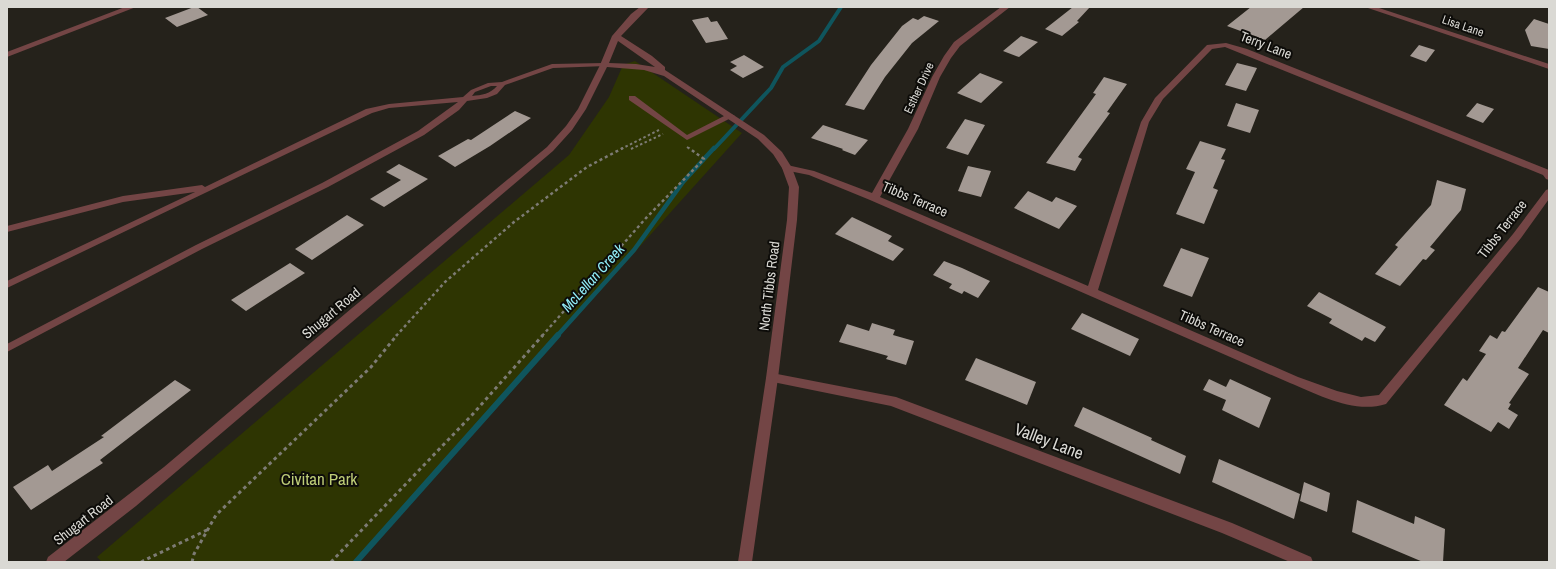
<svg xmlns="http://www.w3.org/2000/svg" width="1556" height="569" viewBox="0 0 1556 569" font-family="'Archivo Narrow',sans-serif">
<rect width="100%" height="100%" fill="#25221b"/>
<path fill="#2e3502" d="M635 61 742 133 356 562H102L97 557 569 155 609 97 623 65Z"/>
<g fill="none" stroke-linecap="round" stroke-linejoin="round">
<path stroke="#0f555d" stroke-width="4" d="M714 149 771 88 783 67 819 41 841 7"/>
<path stroke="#0f555d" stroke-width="4.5" d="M557 336 634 250 683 182 714 148"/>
<path stroke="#0f555d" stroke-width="6" d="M356 562 558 335"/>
</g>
<path fill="#a39993" d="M194 7H197L208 15 177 27 165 18Z
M1073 7H1090L1077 21 1079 22 1062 36 1045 29Z
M1251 7H1304L1265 40 1227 26Z
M924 16 939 21 912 43 885 77 864 110 845 105 871 65 902 26 913 18 918 20Z
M708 17 711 22 717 21 728 39 706 43 692 20Z
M1534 19 1549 24V49L1531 46 1525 30Z
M1021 36 1038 42 1019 57 1003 51Z
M1419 45 1435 50 1426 62 1410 56Z
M744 55 764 67 743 78 730 70 737 66 730 62Z
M1237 63 1257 68 1246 91 1225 85Z
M980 73 1003 82 981 103 957 93Z
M1104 77 1127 84 1107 112 1110 113 1078 157 1082 159 1075 171 1046 163 1096 94 1093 93Z
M1236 103 1259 110 1250 133 1227 126Z
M1477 103 1494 109 1483 123 1466 116Z
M515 111 531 118 490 146 455 167 438 156 468 139 471 140Z
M965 119 985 125 968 155 946 148Z
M823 125 868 140 855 155 842 150 843 149 811 138Z
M1200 141 1226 149 1221 159 1225 160 1213 188 1218 190 1204 224 1176 214 1195 172 1186 169Z
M399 164 428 179 384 207 370 199 401 180 386 172Z
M968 166 991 171 981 197 958 191Z
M1437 180 1466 189 1461 210 1430 247 1435 250 1426 260 1423 259 1400 286 1375 274 1398 247 1395 245 1431 205Z
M1028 191 1052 202 1056 197 1077 206 1059 229 1014 208Z
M347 215 364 225 312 260 295 249Z
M852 217 892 236 888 241 904 249 893 261 835 234Z
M1181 248 1209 258 1192 297 1163 286Z
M944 261 962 268 990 281 978 298 964 291 962 294 949 288 952 284 933 275Z
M290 263 305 273 246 311 231 300Z
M1538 287 1549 292V333L1543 330 1518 368 1529 374 1509 403 1511 404 1508 409 1518 415 1509 429 1498 422 1491 432 1444 405 1463 378 1467 381 1486 354 1479 351 1490 335 1497 339 1502 331 1505 332Z
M1319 292 1386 327 1375 342 1365 337 1362 341 1329 323 1332 319 1307 306Z
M1082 313 1139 339 1130 356 1071 329Z
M872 323 895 330 893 335 914 341 906 365 886 359 888 356 839 342 847 324 869 331Z
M976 358 1036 382 1027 405 965 380Z
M1209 379 1226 387 1230 379 1271 398 1259 428 1222 410 1226 400 1203 390Z
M175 380 191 390 100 460 103 463 31 510 13 487 48 465 52 471 104 437 101 436Z
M1083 407 1152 438 1151 440 1186 456 1180 474 1074 426Z
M1219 459 1300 494 1294 519 1212 482Z
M1304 482 1330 493 1327 512 1300 501Z
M1357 500 1414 524 1415 516 1445 529 1443 562H1423L1352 532Z"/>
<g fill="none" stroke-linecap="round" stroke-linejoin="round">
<path stroke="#7d7b74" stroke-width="2" stroke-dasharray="2.5 2.5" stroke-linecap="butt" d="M687 147 690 149
M621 149 659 130
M631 149 663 134"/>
<path stroke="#7d7b74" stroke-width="2.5" stroke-dasharray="3 3" stroke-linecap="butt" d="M396 336 445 282 514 222 587 167 623 148
M542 336 646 218 704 159 689 148"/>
<path stroke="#7d7b74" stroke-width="3" stroke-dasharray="3.5 3.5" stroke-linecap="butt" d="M141 562 207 530
M192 562 194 554 216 515 371 367 397 335
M331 562 472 415 543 335"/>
<path fill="#734545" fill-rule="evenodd" d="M604 63 606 64V66L553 68 505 85 497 94 487 98 467 101 459 110 424 135 328 187 202 249 7 352V344L196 245 322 183 418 131 458 102 389 108 372 113 7 288V281L195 192 123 202 7 232V226L123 196 202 185 205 187 366 109 389 104 463 97 471 90 488 83 502 82 552 64ZM491 86H497C490 94 482 95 472 96L475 92Z
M629 96H635L687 135 728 114H731L735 116 687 140 629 100Z"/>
<path fill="#734545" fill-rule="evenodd" d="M125 7H136L7 57V52Z
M1001 7H1010L960 46 951 58 940 77 918 129 880 197 1088 286 1141 122 1155 98 1207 45 1226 43 1247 49 1549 170V180L1546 179 1543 175 1225 47 1212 49 1163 99 1149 122 1098 290 1298 377 1337 391 1361 397 1379 395 1513 234 1546 190 1549 189V199L1521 238 1386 404C1354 414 1319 395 1290 383L870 200 809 175 784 170 782 168 787 165 814 171 872 193 908 129 932 77 944 56 954 42Z
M1365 7H1376L1549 64V69Z
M772 373 896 397 1232 523 1311 557 1313 562H1290L1222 533 891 406 768 381 766 378 768 375Z"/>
<path fill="#734545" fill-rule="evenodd" d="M640 7H649L621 36 652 56 665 67V70L764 135 782 152 792 168 799 187 797 220 778 378 752 562H738L766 378 787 220 789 187 782 168 773 154 758 139 664 76 644 70 607 67 586 109 572 130 553 151 136 506 64 562H46L48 557 164 467 352 308 547 147 566 126 578 109 600 65 612 36 631 14ZM618 41 655 67 636 64 609 63Z"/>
</g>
<g text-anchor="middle" stroke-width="4" stroke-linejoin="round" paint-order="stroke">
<g font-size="12" fill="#dad9d4" stroke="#0d0c09">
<text transform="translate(1463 26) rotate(19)" y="4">Lisa Lane</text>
<text transform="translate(919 88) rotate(-65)" y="4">Esther Drive</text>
</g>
<g font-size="14" fill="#dad9d4" stroke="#0d0c09">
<text transform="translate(1266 45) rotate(21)" y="5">Terry Lane</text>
<text transform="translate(915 199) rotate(23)" y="5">Tibbs Terrace</text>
<text transform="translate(1502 229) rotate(-52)" y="5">Tibbs Terrace</text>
<text transform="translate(769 286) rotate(-83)" y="5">North Tibbs Road</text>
<text transform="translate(331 313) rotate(-40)" y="5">Shugart Road</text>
<text transform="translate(1212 328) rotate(24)" y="5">Tibbs Terrace</text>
<text transform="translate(83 520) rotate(-38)" y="5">Shugart Road</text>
</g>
<g font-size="15" font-style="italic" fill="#91eef9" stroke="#0d0c09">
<text transform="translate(593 278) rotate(-48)" y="5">McLellan Creek</text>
</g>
<g font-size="17" fill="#dad9d4" stroke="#0d0c09">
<text transform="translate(1049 441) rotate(21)" y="6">Valley Lane</text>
</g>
<g font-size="17" fill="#becd77" stroke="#0d0c09">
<text x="319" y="485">Civitan Park</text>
</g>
</g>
<rect width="1556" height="569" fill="none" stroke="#dad9d4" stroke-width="16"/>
</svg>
